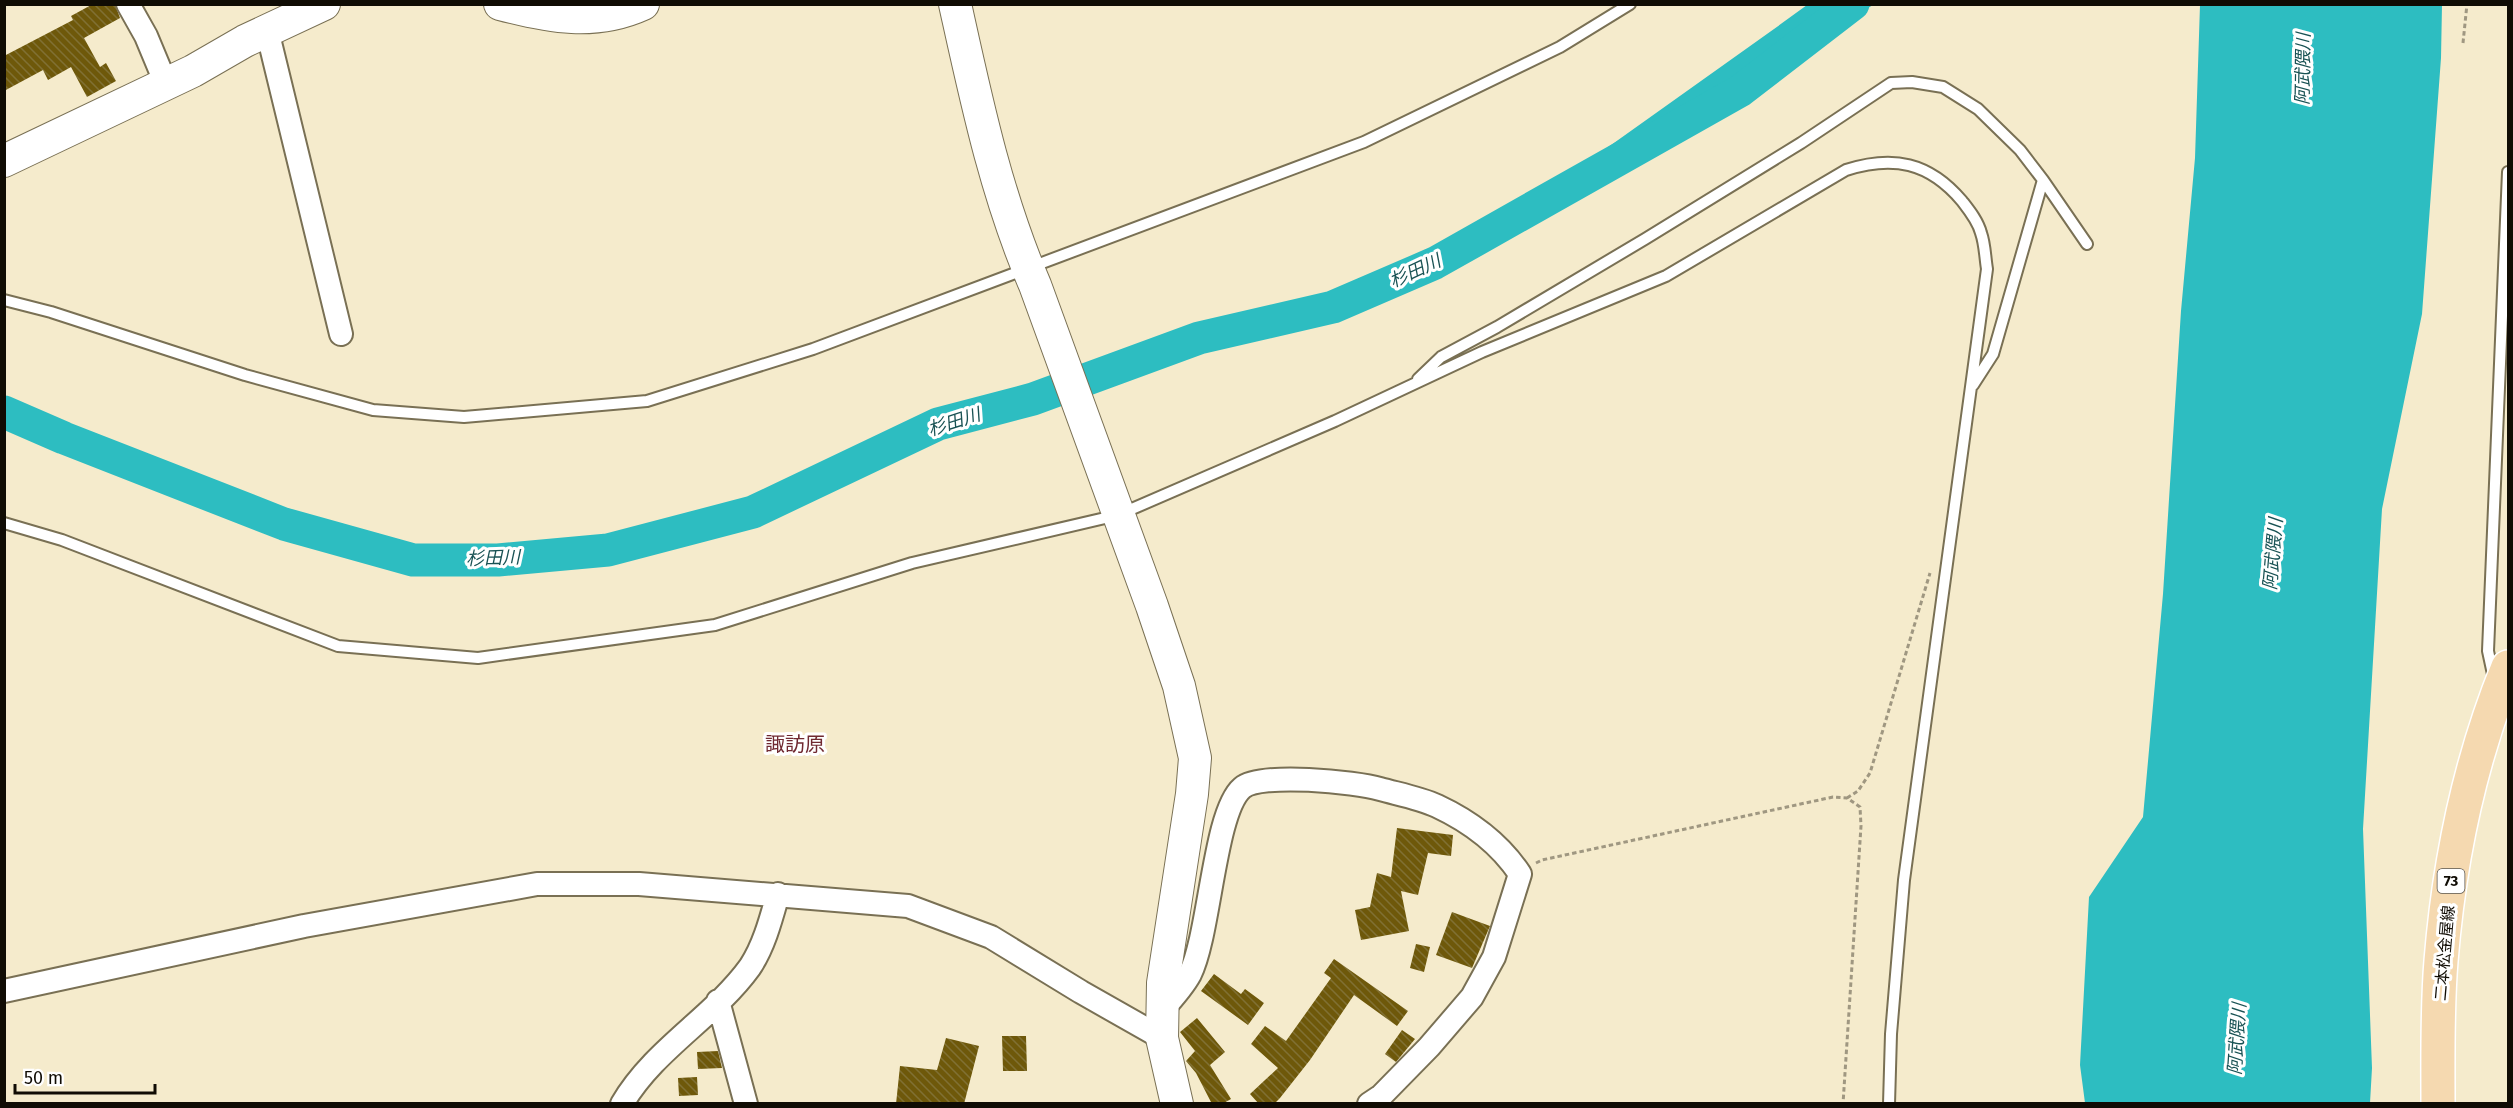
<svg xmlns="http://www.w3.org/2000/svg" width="2513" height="1108" viewBox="0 0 2513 1108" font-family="'Fira Sans','Noto Sans JP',sans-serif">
<defs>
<pattern id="building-back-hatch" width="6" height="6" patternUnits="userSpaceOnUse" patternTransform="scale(1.5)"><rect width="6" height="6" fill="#6e580a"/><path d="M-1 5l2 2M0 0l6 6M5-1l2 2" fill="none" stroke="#807034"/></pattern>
</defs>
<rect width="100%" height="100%" fill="#f5ebcc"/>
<path fill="#2dbdc1" d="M1807 5H1873L1486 234 1774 29Z
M2200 5H2442L2441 58 2422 314 2382 509 2363 829 2372 1068 2370 1103H2085L2080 1065 2089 897 2143 817 2163 594 2181 311 2195 158Z"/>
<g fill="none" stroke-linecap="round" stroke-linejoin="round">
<path stroke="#2dbdc1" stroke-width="33" d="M4 412 64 438 284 524 413 560H498L608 550 753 512 938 424 1033 399 1199 338 1333 307 1435 263 1740 91 1853 4"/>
</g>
<path fill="url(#building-back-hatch)" d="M93 4H115L120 18 84 38 100 67 106 63 116 81 87 97 71 67 48 80 43 70 4 91V56L73 20 71 16Z
M1397 828 1453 835 1451 856 1428 853 1418 895 1401 891 1409 931 1361 940 1355 910 1370 907 1377 873 1391 877Z
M1452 912 1490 926 1472 968 1436 955Z
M1416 944 1430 947 1424 972 1410 968Z
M1334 959 1408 1011 1397 1026 1354 995 1310 1060 1280 1098 1274 1104H1259L1250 1094 1278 1068 1251 1044 1265 1026 1286 1041 1331 978 1324 973Z
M1214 974 1241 994 1245 989 1264 1003 1248 1025 1201 991Z
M1197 1018 1225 1052 1210 1065 1231 1099 1222 1104H1212L1196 1073 1186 1061 1195 1051 1180 1032Z
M1402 1030 1415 1039 1396 1062 1385 1054Z
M1002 1036H1026L1027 1071H1003Z
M946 1038 979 1046 964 1104H896L900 1066 937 1070Z
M718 1051 722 1068 698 1069 697 1052Z
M697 1077 698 1095 679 1096 678 1078Z"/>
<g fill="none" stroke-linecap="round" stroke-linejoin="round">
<g stroke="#797054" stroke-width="14">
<path id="lane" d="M4 300 51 312 245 375 373 410 464 417 647 401 813 349 1364 142 1560 47 1630 4
M1418 379 1441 357 1497 327 1645 239 1801 143 1891 83 1912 82 1943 87 1978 109 2020 150 2043 180 2087 244
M1973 385 1993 354 2043 180
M4 523 62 540 338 646 478 658 715 625 912 563 1118 515 1335 421 1482 352 1666 276 1846 170C1893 155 1929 162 1962 201 1969 210 1978 221 1981 233 1985 244 1985 257 1987 269L1904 880 1891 1034 1889 1104
M2494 679 2488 651 2508 172"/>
</g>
<g stroke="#797054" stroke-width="26">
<path id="street" d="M128 4 146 36 166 84
M267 30 341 334
M4 991 304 926 537 884H639L908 906 991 937 1081 992 1162 1038
M718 1001 746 1104
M1162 1010C1172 999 1183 987 1190 974 1210 934 1214 812 1242 788 1260 772 1356 782 1380 789 1398 794 1420 798 1437 806 1469 821 1500 844 1520 874L1494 957 1472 997 1429 1047 1381 1096 1369 1104
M622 1104C654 1049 713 1018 750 967 764 946 771 919 778 894"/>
</g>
<g stroke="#797054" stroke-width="34">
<path id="secondary" d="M500 4C549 17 595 26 643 4
M955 4C976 99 996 195 1035 285L1152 606 1179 686 1195 758 1192 794 1163 983 1162 1038 1177 1104
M4 161 193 71 245 41 324 4"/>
</g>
<g stroke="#fff" stroke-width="36">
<path id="primary" d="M2438 1104C2438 1056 2437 1008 2441 961 2449 862 2470 760 2508 667"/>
</g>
<path stroke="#9f9781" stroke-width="3" stroke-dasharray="4.5 3" stroke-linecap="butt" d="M2463 43 2467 4
M1847 798 1858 791 1870 773 1930 573
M1536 863 1542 860 1833 797 1847 798 1860 807 1861 826 1843 1104"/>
<use href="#lane" stroke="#fff" stroke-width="10"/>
<use href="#street" stroke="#fff" stroke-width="22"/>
<use href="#secondary" stroke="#fff" stroke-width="32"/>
<use href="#primary" stroke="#f5d9b0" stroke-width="33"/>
</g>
<g text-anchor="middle" stroke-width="6" stroke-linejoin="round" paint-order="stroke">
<rect fill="#fff" stroke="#58554f" stroke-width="1.5" x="2437.5" y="869" width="27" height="24" rx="4.5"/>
<g font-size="15" font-weight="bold" fill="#100c04">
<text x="2451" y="886">73</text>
</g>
<g font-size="16" fill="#100c04" stroke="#fff">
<text transform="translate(2444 953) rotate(-85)" y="6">二本松金屋線</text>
</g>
<g font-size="18" font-style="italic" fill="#195254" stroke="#fff">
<text transform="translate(2303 69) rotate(-89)" y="6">阿武隈川</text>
<text transform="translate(1415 271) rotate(-25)" y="6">杉田川</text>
<text transform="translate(954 422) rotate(-18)" y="6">杉田川</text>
<text transform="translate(2273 554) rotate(-85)" y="6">阿武隈川</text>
<text transform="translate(493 558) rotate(-2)" y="6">杉田川</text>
<text transform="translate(2237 1039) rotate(-86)" y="6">阿武隈川</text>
</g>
<g font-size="20" fill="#702931" stroke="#fff">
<text x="795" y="751">諏訪原</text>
</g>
</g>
<rect width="2513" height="1108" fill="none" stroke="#100c04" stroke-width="12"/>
<path d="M15 1084v9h140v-9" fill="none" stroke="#100c04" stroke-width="3"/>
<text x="24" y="1084" font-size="18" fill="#100c04" stroke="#ffffff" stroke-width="4.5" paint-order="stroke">50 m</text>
</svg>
